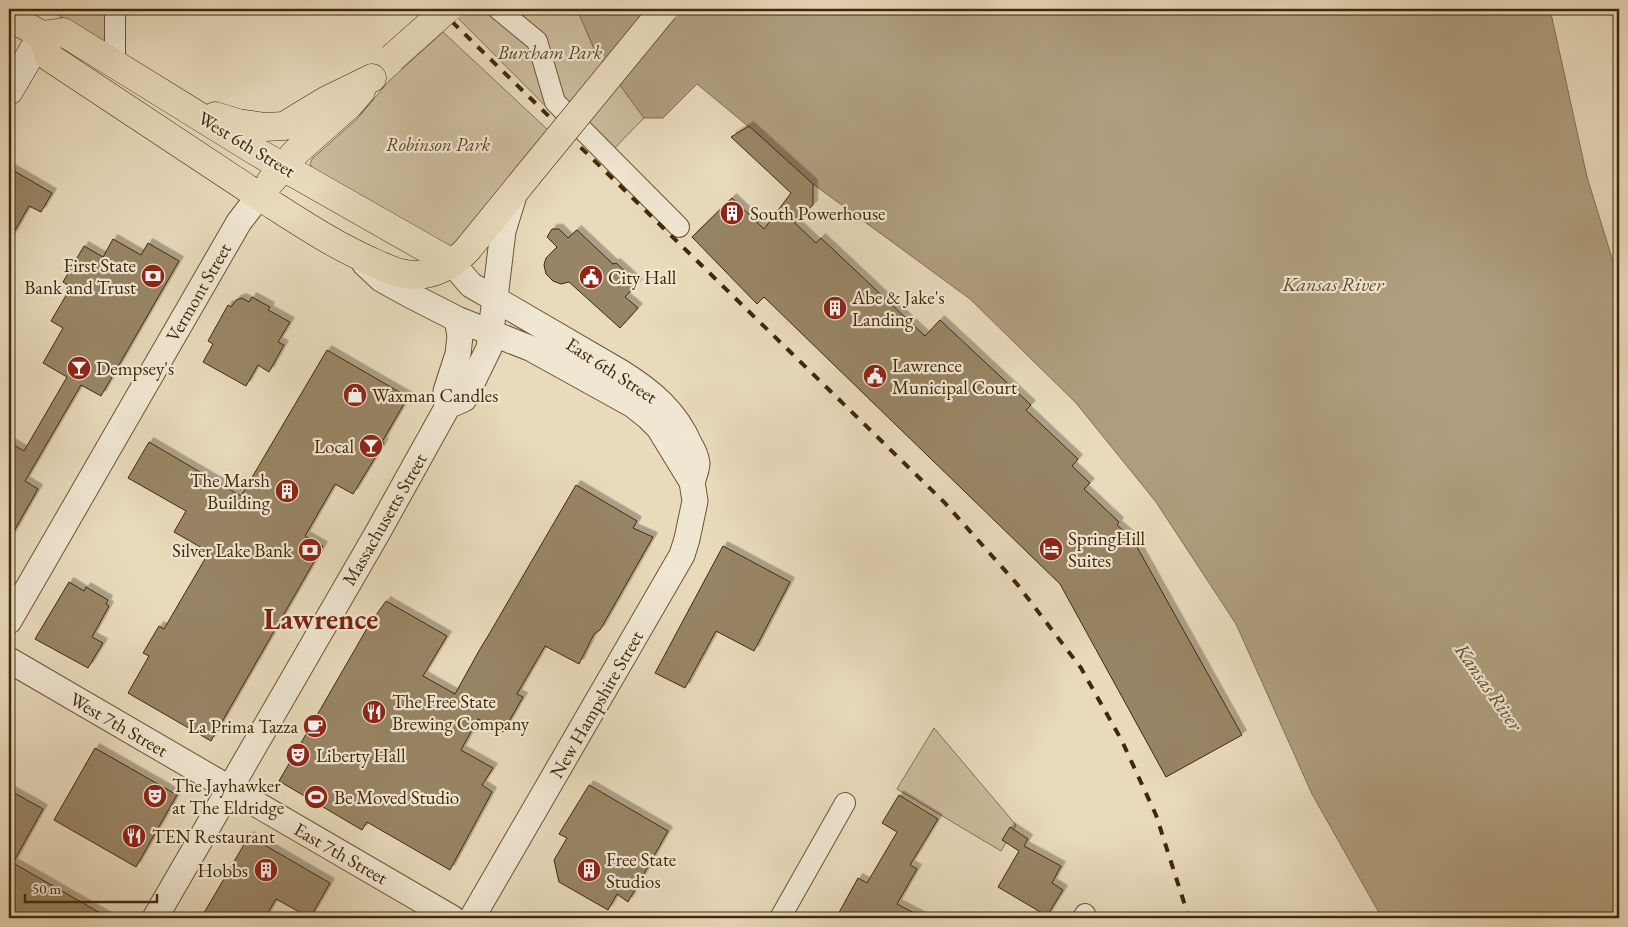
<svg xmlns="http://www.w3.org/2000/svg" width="1628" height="927" viewBox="0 0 1628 927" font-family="'EB Garamond',serif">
<defs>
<filter id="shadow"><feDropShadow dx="4.5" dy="-4.5" stdDeviation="0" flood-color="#0004"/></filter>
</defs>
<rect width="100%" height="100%" fill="#e8dabb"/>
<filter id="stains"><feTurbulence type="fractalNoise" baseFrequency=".004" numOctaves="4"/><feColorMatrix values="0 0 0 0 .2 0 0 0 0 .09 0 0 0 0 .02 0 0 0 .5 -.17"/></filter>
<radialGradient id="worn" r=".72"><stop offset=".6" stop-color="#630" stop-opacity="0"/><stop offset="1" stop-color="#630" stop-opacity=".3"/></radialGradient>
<path fill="#ccbc9d" stroke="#867252" d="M47 9H108V25L105 42Z
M449 9H577L595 51 644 118 601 162Z
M443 32 548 130 476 220 450 248 315 171 310 164 312 159 357 119 389 81Z
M934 728 1016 825 1001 851 897 789Z"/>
<path fill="#af9e7e" stroke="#836f4f" d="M577 9H1550L1587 177 1619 281V918H1382L1312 794 1236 624 1156 502 1076 403 970 299 813 184 749 127 697 84 663 118H644L595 51Z"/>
<path fill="#988565" stroke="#412908" filter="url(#shadow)" d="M749 126 813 184V205L794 222 816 243 821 238 925 336 940 320 1031 405 1026 410 1078 459 1072 466 1090 483 1084 489 1119 522 1117 525 1132 538 1242 735 1166 777 1060 584 764 297 757 304 692 237 732 198 764 229 791 193 731 137Z
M9 168 52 193 41 212 29 206 9 241Z
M552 229H559L568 238 577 230 613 264 616 263 638 283 625 297 638 308 620 328 569 282 561 284 553 281 546 274 544 265 546 258 557 247 547 237Z
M113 239 141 255 148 243 179 261 101 396 81 385 25 481 38 489 9 540V442L24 451 67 377 43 363 63 328 51 321 71 287 63 282 84 246 103 257Z
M252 297 270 307 268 310 290 322 278 342 284 345 269 372 258 365 246 386 203 362 213 344 208 341 228 305 231 307 236 300 242 298 249 302Z
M327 350 408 397 382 442 384 443 353 494 335 484 305 536 323 546 211 741 128 693 149 656 143 653 159 626 164 629 209 552 174 532 186 511 128 478 149 442 241 496Z
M576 485 637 521 633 528 653 537 600 630 594 634 579 664 545 646 517 694 523 697 503 732 478 719 461 750 493 768 482 785 492 792 450 870 367 822 362 830 279 781 369 625 386 601 447 636 423 676 455 694 480 649 488 636Z
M723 546 790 582 754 651 716 631 685 688 655 673Z
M69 582 84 591 86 587 108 600 106 604 109 606 92 637 103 643 88 668 35 639Z
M95 748 177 795 136 867 54 820Z
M589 785 668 831 628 902 617 894 608 910 559 882 554 860 567 838 559 834Z
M9 790 43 809 13 863 109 918H9Z
M899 795 938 819 910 865 917 869 897 904 924 918H836L858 878 867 883 897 832 882 823Z
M1010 827 1028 839 1024 846 1061 866 1052 883 1063 890 1047 916 998 887 1019 851 1002 840Z
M249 836 330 883 310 918 276 899 265 918H201Z"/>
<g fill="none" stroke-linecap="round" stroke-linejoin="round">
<g stroke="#6b5535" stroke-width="22">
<path id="minor" d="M115 9V63
M498 9 537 41 555 102 679 227
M780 918 845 803
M1083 918 1085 914"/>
</g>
<g stroke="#6b5535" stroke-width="27">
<path id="tertiary" d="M452 263 471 285 622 373C652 392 676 412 690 445 693 450 696 457 697 463 697 469 694 476 692 482
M365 264 381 279 408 294 457 319 532 349 633 405 648 417 659 428 692 482 695 501 687 539 682 555 472 918
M448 406 464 399 489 348 503 231 515 192
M9 621 239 222 259 196
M9 660 452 918
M155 918 378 532 448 406 446 391 458 354 460 336 457 319"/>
</g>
<g stroke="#412908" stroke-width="29">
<path id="secondary" d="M9 91 42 35"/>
</g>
<g stroke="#412908" stroke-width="29">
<path id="trunk" d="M9 17 42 35 49 57C121 105 193 153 265 200 301 223 337 247 377 264 386 268 396 273 406 274 429 278 451 267 467 250L528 175
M42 35 63 32 257 152 452 263
M215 116 238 123 265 127 284 126 327 100 372 78
M271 181 296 152 349 105 361 91"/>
</g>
<use href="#minor" stroke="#f0e7d3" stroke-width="20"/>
<use href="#tertiary" stroke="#f0e7d3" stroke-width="25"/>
<use href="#secondary" stroke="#f0e7d3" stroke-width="28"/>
<use href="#trunk" stroke="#e8dabb" stroke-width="28"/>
<path stroke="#412908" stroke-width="4" stroke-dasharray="9 9" stroke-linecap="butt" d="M439 9 944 502 1017 584 1081 668 1122 741 1156 815 1189 918"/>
<g stroke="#412908" stroke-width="29" stroke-linecap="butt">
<path id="trunk-bridge" d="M392 58 447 9
M528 175 664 9"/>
</g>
<use href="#trunk-bridge" stroke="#e8dabb" stroke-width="28"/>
</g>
<defs>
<g id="building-disc" transform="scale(1.25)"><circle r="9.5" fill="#8f2418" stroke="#f0e7d3"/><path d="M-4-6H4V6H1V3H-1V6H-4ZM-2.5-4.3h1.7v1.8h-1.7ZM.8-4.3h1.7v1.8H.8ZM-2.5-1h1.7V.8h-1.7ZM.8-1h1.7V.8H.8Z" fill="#fff"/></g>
<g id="bank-disc" transform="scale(1.25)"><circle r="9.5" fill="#8f2418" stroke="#f0e7d3"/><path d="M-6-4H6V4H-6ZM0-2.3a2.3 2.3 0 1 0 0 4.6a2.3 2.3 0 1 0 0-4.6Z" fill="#fff"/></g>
<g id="civic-disc" transform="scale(1.25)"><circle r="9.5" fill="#8f2418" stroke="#f0e7d3"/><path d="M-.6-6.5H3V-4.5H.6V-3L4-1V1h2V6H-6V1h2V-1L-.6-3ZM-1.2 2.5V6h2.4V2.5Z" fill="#fff"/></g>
<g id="bar-disc" transform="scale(1.25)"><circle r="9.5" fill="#8f2418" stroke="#f0e7d3"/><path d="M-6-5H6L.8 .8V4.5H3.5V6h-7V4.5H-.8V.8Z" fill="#fff"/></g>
<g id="shop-disc" transform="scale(1.25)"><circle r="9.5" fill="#8f2418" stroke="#f0e7d3"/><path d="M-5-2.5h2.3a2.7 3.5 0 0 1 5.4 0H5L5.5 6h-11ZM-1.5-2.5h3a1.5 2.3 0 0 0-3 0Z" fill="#fff"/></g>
<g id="hotel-disc" transform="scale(1.25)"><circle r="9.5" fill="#8f2418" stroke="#f0e7d3"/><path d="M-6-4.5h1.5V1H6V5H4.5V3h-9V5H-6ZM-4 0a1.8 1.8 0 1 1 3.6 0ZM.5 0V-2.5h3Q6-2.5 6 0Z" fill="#fff"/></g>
<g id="restaurant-disc" transform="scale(1.25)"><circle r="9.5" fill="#8f2418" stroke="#f0e7d3"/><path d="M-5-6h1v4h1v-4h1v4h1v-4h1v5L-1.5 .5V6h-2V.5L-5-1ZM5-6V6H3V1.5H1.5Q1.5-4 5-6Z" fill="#fff"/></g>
<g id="cafe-disc" transform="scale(1.25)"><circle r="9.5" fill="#8f2418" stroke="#f0e7d3"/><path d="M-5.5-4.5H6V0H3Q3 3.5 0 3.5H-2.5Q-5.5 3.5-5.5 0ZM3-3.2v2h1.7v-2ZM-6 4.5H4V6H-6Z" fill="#fff"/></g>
<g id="theatre-disc" transform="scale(1.25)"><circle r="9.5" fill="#8f2418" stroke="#f0e7d3"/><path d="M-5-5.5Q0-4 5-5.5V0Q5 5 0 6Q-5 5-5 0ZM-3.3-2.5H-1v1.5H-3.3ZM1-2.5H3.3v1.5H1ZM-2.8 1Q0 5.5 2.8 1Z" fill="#fff"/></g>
<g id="stadium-disc" transform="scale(1.25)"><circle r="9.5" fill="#8f2418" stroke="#f0e7d3"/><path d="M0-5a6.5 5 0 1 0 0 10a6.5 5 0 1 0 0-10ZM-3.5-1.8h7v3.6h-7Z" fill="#fff"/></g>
</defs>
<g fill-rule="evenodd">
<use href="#building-disc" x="732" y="213"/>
<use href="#bank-disc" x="153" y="276"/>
<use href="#civic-disc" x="591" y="277"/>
<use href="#building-disc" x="835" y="308"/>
<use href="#bar-disc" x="79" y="368"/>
<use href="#civic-disc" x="875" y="376"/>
<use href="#shop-disc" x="355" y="395"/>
<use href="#bar-disc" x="371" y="446"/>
<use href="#building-disc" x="287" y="491"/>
<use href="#hotel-disc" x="1051" y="549"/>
<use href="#bank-disc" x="310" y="550"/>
<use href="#restaurant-disc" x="374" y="712"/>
<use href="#cafe-disc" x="315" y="726"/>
<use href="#theatre-disc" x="298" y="755"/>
<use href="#theatre-disc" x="155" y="796"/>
<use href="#stadium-disc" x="316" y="797"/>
<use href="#restaurant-disc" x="134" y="836"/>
<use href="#building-disc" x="266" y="870"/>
<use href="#building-disc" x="589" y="870"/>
</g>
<g text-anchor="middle" stroke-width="4.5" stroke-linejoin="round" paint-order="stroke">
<g font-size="19" font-style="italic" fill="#5d4626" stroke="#f0e7d3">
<text x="550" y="59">Burcham Park</text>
<text x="438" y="151">Robinson Park</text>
</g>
<g font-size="19" fill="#412908" stroke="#f0e7d3">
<text transform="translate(247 144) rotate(31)" y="7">West 6th Street</text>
<text transform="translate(198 292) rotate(-60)" y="7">Vermont Street</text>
<text transform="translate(612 370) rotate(33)" y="7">East 6th Street</text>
<text transform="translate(384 519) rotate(-60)" y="7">Massachusetts Street</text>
<text transform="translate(596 704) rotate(-60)" y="7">New Hampshire Street</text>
<text transform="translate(119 724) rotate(30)" y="7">West 7th Street</text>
<text transform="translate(341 853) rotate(30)" y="7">East 7th Street</text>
</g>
<g font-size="19" fill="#412908" stroke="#f0e7d3" text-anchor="start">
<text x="750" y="220">South Powerhouse</text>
<text x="136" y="272" text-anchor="end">First State<tspan x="136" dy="22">Bank and Trust</tspan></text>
<text x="608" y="284">City Hall</text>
<text x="852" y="304">Abe &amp; Jake's<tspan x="852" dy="22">Landing</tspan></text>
<text x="892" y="372">Lawrence<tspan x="892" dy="22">Municipal Court</tspan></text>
<text x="96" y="375">Dempsey's</text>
<text x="372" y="402">Waxman Candles</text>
<text x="354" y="453" text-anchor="end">Local</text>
<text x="270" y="487" text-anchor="end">The Marsh<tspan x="270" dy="22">Building</tspan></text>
<text x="1068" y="545">SpringHill<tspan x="1068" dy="22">Suites</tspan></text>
<text x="292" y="557" text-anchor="end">Silver Lake Bank</text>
<text x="392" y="708">The Free State<tspan x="392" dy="22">Brewing Company</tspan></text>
<text x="298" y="733" text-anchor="end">La Prima Tazza</text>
<text x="316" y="762">Liberty Hall</text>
<text x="172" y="792">The Jayhawker<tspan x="172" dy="22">at The Eldridge</tspan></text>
<text x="334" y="804">Be Moved Studio</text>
<text x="152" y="843">TEN Restaurant</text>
<text x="606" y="866">Free State<tspan x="606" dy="22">Studios</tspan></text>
<text x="248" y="877" text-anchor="end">Hobbs</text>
</g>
<g font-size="20" font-style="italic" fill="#624c2b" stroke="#f0e7d3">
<text x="1333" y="291">Kansas River</text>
<text transform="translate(1489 687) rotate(55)" y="7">Kansas River</text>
</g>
<g font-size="29" font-weight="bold" fill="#7a1f14" stroke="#f0e7d3">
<text x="321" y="629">Lawrence</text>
</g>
</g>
<rect width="1628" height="927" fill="none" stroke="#e8dabb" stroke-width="30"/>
<rect x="10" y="10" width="1608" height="907" fill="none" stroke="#412908" stroke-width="2.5"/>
<rect x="15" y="15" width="1598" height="897" fill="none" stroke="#412908"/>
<path d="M25 894v8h132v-8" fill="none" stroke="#412908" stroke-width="2.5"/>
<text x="32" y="894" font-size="15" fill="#412908" stroke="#f0e7d3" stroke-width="4" paint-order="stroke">50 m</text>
<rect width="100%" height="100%" filter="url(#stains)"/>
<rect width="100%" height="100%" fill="url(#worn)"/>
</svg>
